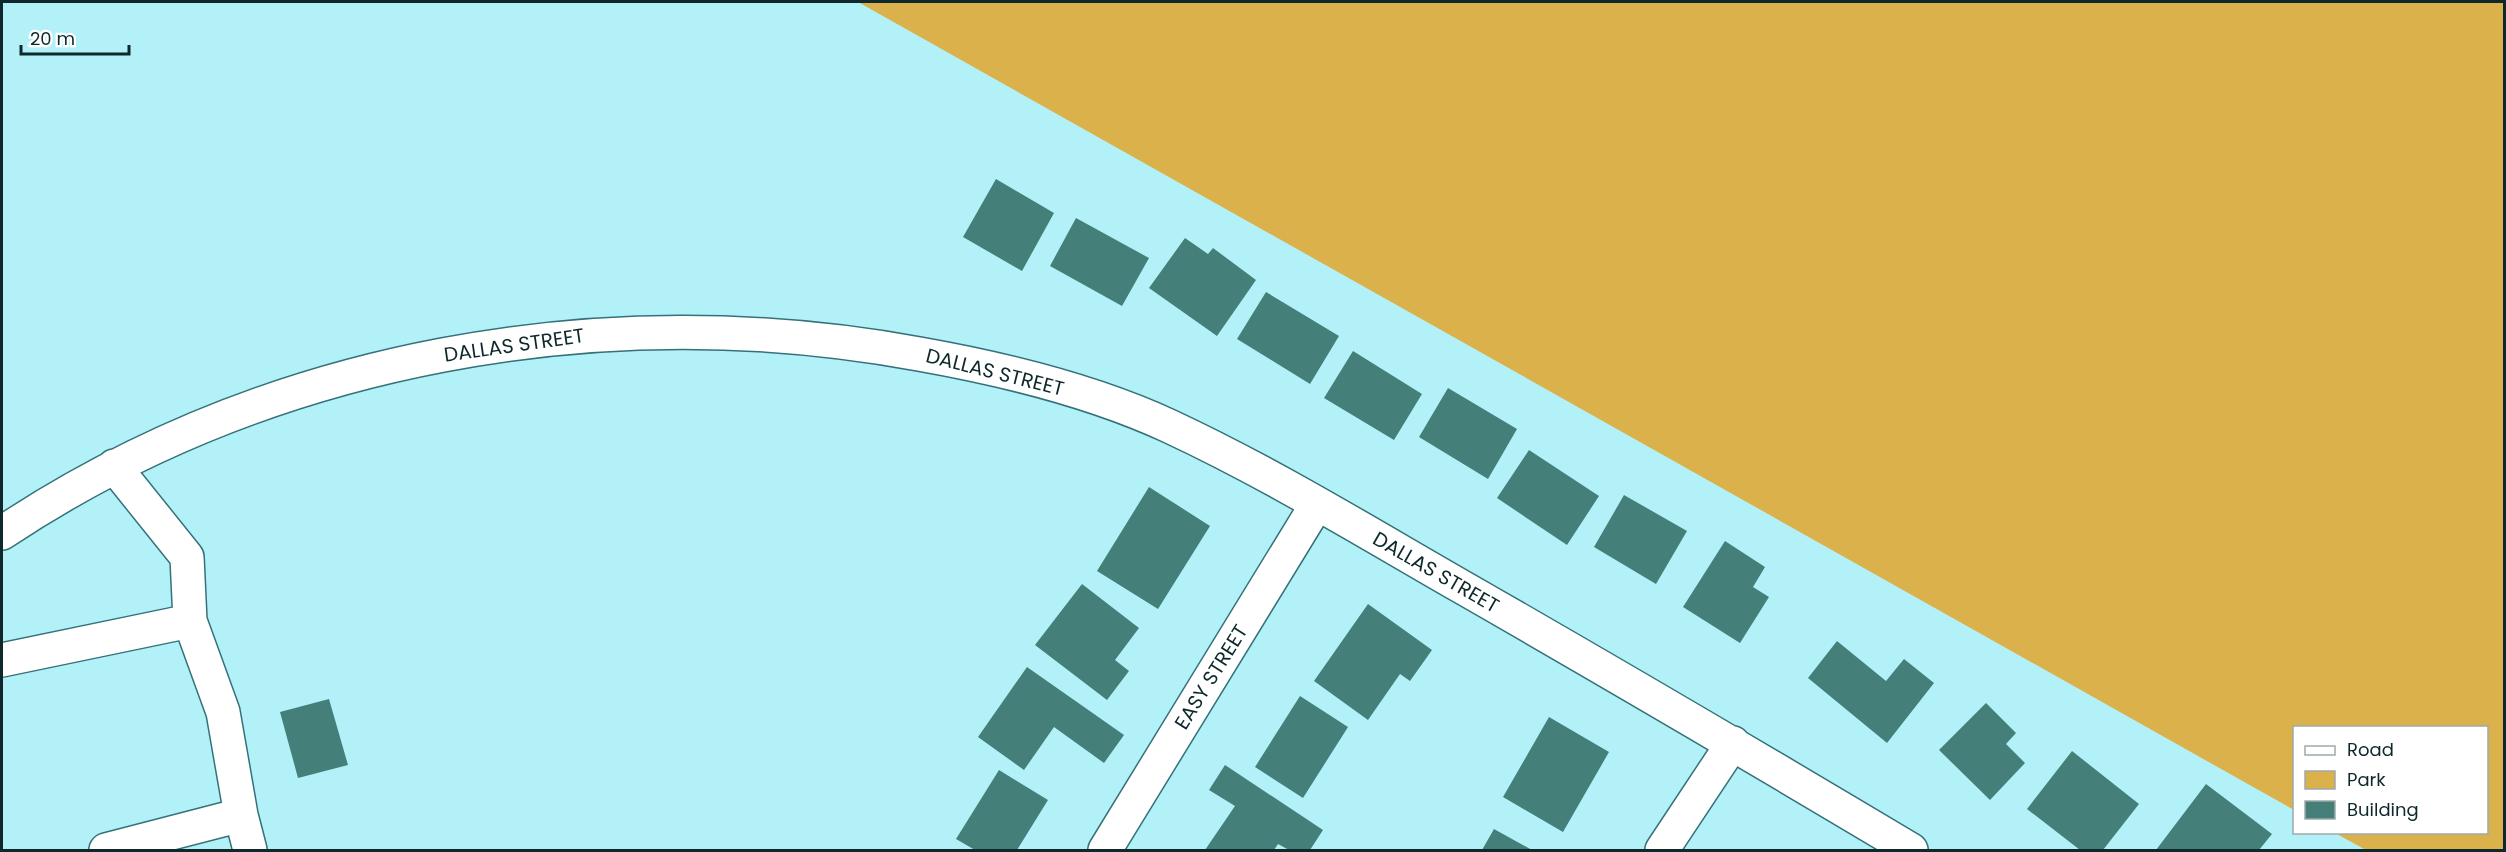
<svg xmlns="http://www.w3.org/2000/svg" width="2506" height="852" viewBox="0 0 2506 852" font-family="Poppins,sans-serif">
<rect width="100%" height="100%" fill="#b3f1f9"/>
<path fill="#dab14b" d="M858 2H2504V850H2366L2335 833 2486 832V728H2294V810Z"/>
<path fill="#447f79" d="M996 179 1054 213 1022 271 963 237Z
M1076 218 1149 258 1122 306 1050 266Z
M1185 238 1208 254 1213 248 1256 280 1217 336 1149 288Z
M1266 292 1339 336 1310 384 1237 339Z
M1353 351 1422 394 1394 440 1324 398Z
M1448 388 1517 429 1488 479 1419 437Z
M1529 450 1599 496 1567 545 1497 498Z
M1149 487 1210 526 1158 609 1097 571Z
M1624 495 1687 531 1656 584 1594 547Z
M1725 541 1765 567 1753 587 1769 597 1740 643 1683 607Z
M1082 584 1139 628 1115 660 1129 671 1107 700 1035 645Z
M1368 604 1432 650 1410 681 1400 674 1368 720 1314 681Z
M1837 641 1886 681 1904 659 1934 683 1887 743 1808 678Z
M1027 667 1124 735 1104 763 1054 727 1024 770 978 737Z
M1300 696 1348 727 1303 798 1255 767Z
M329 699 348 765 298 778 280 712Z
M1986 703 2016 733 2006 744 2025 763 1990 800 1939 750Z
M1549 717 1609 752 1563 832 1503 797Z
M2072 751 2139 804 2103 850H2080L2027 809Z
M1225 765 1323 830 1310 850H1289L1278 844 1274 850H1205L1235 806 1209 790Z
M999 770 1048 800 1017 850H975L956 839Z
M2206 784 2272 834 2259 850H2156Z
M1494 829 1532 850H1482Z"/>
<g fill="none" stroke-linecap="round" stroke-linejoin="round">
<g stroke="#357179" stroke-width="36">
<path id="minor" d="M114 466 187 557 190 621 223 712 241 815 250 850
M2 533C270 355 604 296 919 354 1004 369 1091 390 1169 426 1270 473 1366 532 1462 587 1612 673 1762 761 1911 850
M2 660 190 621
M106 850 241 815
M1105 850 1317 504
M1662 850 1733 743"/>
</g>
<use href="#minor" stroke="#fff" stroke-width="33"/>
</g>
<g text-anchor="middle" stroke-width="4.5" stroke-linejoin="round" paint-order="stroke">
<g font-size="20" fill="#0e282b" stroke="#fff">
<text transform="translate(514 345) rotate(-8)" y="7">DALLAS STREET</text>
<text transform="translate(995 372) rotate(14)" y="7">DALLAS STREET</text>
<text transform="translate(1436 572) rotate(30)" y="7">DALLAS STREET</text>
<text transform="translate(1211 677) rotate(-58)" y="7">EASY STREET</text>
</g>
</g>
<rect width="2506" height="852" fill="none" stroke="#0e282b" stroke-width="6"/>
<rect x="2293" y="726" width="195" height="108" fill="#ffffff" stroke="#9fa9aa" stroke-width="1.5"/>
<rect x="2305" y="746" width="30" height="9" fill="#ffffff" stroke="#9fa9aa" stroke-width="1.5"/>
<text x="2347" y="756" font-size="18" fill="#0e282b">Road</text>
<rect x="2305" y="771" width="30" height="18" fill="#dab14b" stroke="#9fa9aa" stroke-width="1.5"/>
<text x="2347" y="786" font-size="18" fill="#0e282b">Park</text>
<rect x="2305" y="801" width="30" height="18" fill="#447f79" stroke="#9fa9aa" stroke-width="1.5"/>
<text x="2347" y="816" font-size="18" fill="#0e282b">Building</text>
<path d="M21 45v9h108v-9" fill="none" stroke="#0e282b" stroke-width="3"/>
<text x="30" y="45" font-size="18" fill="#0e282b" stroke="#ffffff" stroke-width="4.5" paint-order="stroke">20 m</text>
</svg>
